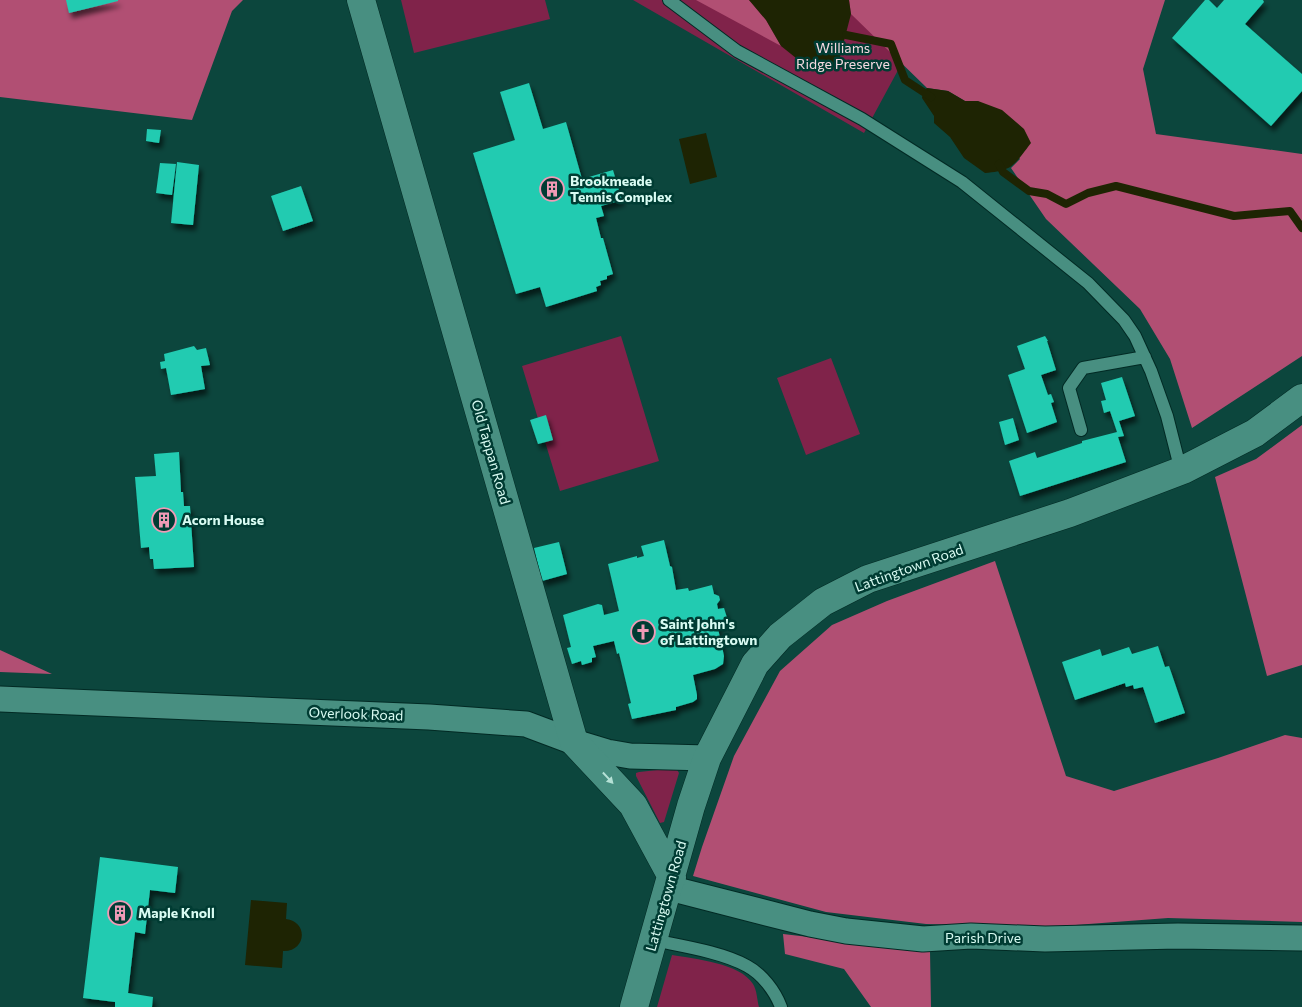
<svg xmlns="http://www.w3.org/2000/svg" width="1302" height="1007" viewBox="0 0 1302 1007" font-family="Commissioner,sans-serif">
<defs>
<filter id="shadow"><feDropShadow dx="3" dy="5.5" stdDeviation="2.5" flood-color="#0009"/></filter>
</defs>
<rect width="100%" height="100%" fill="#0c463d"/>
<path fill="#80234a" d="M401 0H545L550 19 414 53Z
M633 0H936L864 133Z
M621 336 659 461 560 491 522 366Z
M831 358 860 434 806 455 777 378Z
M676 768 679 773 664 822 660 823 636 776V773L639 772Z
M672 955C695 959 740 963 753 984 757 990 757 1000 759 1007H657Z"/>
<path fill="#b14f73" d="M0 0H243L232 11 192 120 0 97Z
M696 0H749L766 20 781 46Z
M849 0H1165L1143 69 1156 134 1302 154V356L1192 428 1170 359 1140 309 1046 219 1011 168 1020 159 978 101H965L948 91 927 88 851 14Z
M1302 425V665L1267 676 1215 477 1256 459Z
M995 561 1066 776 1114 791 1218 758 1285 735 1302 738V922L1168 918 1049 927 926 924 826 912 693 876 702 847 734 756 780 671 832 625 887 601Z
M0 650 52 674 0 672Z
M783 934 930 951 931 1007H871L844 969 785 954Z"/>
<path fill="#1e2403" d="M749 0H849L851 14 838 64 831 69 823 72 811 70 781 46 766 20Z
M927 88 948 91 965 101H978L1002 110 1024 129 1031 143C1014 165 1013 171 985 173L964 158 950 137 934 123V116L922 98 923 91Z
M706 133 717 177 690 184 679 139Z
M251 900 287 903 286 919C309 922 306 952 283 951L282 968 245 965Z"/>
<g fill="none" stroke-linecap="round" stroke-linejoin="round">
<path stroke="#1e2403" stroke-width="8" d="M846 35 891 44 905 80 931 97
M999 164 1003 172 1029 191 1047 194 1066 204 1088 193 1116 186 1234 216 1290 211 1302 228"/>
</g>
<path fill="#21cbb1" filter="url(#shadow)" d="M66 0H118V1L69 13Z
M1205 0H1209L1217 8 1224 0H1263L1264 2 1245 24 1302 74V91L1271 126 1172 38Z
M529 83 543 129 566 122 582 179 613 170 622 200 601 206 604 216 596 218 601 238H603L613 274 607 276V279L600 281 601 285 596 287 597 291 546 307 540 287 516 294 473 153 515 140 500 92Z
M147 129 161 130 159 143 146 141Z
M177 162 199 165 193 225 171 223Z
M160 163 176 164 172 195 156 193Z
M301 186 313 221 283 231 271 196Z
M1045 336 1048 341H1047L1056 370 1041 375 1048 395 1051 394 1054 402 1051 403 1057 422 1027 433 1008 375 1025 369 1017 346Z
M194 346 197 350 206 348 210 365 201 366 205 389 171 395 166 368 161 369 160 362 165 361 164 354Z
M1122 377 1135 416 1119 421 1124 436 1118 437 1126 462 1020 496 1009 461 1035 452 1037 458 1082 443V441L1117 432 1110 411 1104 413 1101 401 1106 400 1101 383Z
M546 415 553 440 538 444 530 420Z
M1013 418 1019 440 1005 445 999 422Z
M179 452 181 492H183L184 506H190L194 567 154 569 153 559H150L149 547 141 548 135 477 156 476 154 454Z
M664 540 670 566 672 567 676 590 688 588 689 591 712 585 714 594 719 596 720 600 717 604 718 609 724 608 728 621 717 624 724 656 723 664 715 669 693 675 697 695V699L693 702 676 707V710L632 719 628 704 631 703 619 653 617 654 614 641 593 646 596 657 592 658V662L582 665 581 661 572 664 567 648 571 647 563 615 598 604 602 605 604 615 619 611 608 564 637 556V558L644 556 641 546Z
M559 542 567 574 542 581 534 548Z
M1158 646 1165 667 1169 666 1185 713 1155 723 1143 687 1134 689 1133 685 1126 687 1125 683 1075 700 1062 662 1100 649 1102 656 1129 647 1132 654Z
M100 857 178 867 175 893 150 890 145 934 135 932 128 993 153 997 152 1007H115V1002L83 998Z"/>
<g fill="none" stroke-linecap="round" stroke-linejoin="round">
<g stroke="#022a24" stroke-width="14">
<path id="service" d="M669 0 737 51 862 119 962 182 1088 283 1124 320 1135 336 1151 371 1167 416 1181 471
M1081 430 1069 388 1083 368 1145 357
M653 940C681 946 722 952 747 966 762 974 775 991 781 1007"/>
</g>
<g stroke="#022a24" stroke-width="27">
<path id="minor" d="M0 699 429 717 526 724 574 742 607 752 630 756 707 758
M669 888 810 924 846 931 923 939 971 936 1045 939 1178 936 1302 938"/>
</g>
<g stroke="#022a24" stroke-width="29">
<path id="tertiary" d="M361 0 574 742 633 805 672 877
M634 1007 691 806 707 758 755 664 780 636 823 602 868 579 1070 513 1183 470 1255 433 1302 398"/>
</g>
<use href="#service" stroke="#488f81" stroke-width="12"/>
<use href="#minor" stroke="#488f81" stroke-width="25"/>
<use href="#tertiary" stroke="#488f81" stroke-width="28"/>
</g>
<defs><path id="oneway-solid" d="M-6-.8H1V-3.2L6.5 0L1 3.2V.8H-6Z" transform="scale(1.25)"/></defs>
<use fill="#b5e1d6" href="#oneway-solid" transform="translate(608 778) rotate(47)"/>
<defs>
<g id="building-ring" transform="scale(1.25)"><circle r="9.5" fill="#003c33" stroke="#f09ab6" stroke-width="1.5"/><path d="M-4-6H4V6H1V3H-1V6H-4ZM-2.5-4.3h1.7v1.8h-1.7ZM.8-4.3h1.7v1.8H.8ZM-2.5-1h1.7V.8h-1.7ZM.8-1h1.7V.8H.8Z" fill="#f09ab6"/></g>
<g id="church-ring" transform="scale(1.25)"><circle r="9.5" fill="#003c33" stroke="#f09ab6" stroke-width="1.5"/><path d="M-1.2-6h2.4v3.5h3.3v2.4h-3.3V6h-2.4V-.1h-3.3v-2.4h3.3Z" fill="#f09ab6"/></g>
</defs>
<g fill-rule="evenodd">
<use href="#building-ring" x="552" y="189"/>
<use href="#building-ring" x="164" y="520"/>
<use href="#church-ring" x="643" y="632"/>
<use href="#building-ring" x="120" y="913"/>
</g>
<g text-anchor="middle" stroke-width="5" stroke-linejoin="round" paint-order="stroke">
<g font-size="14" fill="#f5d9e1" stroke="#003c33">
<text x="843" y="53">Williams<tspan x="843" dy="16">Ridge Preserve</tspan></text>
</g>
<g font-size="14" font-weight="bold" fill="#d9fcf3" stroke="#003c33" text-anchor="start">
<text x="570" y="186">Brookmeade<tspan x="570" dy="16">Tennis Complex</tspan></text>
<text x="182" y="525">Acorn House</text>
<text x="660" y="629">Saint John's<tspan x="660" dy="16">of Lattingtown</tspan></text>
<text x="138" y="918">Maple Knoll</text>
</g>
<g font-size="14" fill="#d9fcf3" stroke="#003c33">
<text transform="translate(491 452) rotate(74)" y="5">Old Tappan Road</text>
<text transform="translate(909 568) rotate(-20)" y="5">Lattingtown Road</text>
<text transform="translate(356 714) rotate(2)" y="5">Overlook Road</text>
<text transform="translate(666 896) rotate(-74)" y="5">Lattingtown Road</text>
<text x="983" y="943">Parish Drive</text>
</g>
</g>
</svg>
